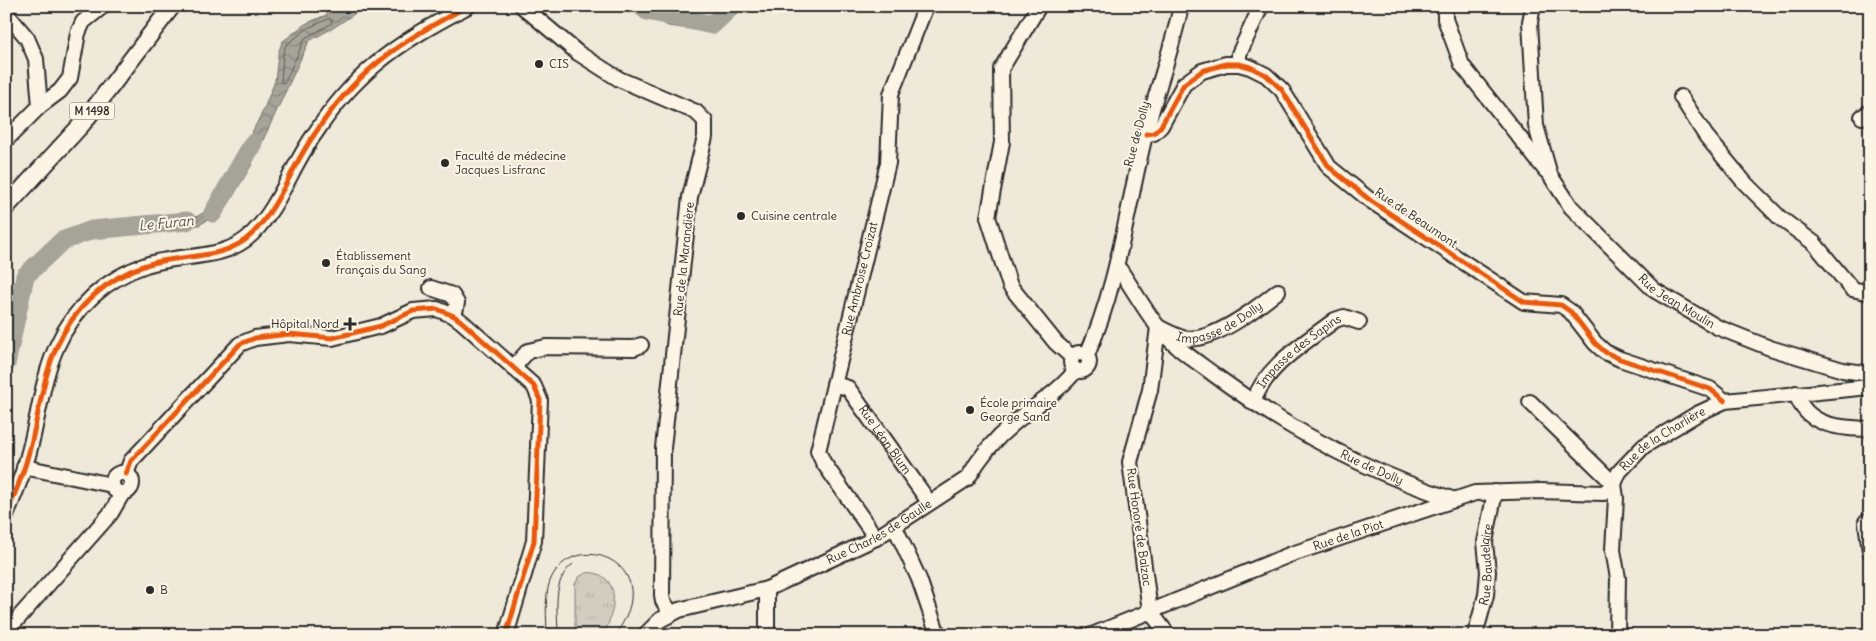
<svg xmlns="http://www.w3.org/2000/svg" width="1876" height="641" viewBox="0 0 1876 641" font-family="Delius,sans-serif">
<defs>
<pattern id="park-tufts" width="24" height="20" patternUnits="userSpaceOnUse" patternTransform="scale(1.25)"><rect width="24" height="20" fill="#d2cdc0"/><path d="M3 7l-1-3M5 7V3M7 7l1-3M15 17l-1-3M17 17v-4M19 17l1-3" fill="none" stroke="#b4b0a5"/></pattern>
<pattern id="water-waves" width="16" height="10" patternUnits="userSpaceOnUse" patternTransform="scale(1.25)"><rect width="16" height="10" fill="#a6a399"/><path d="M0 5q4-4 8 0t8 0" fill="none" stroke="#87857d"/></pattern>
</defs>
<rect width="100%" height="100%" fill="#efe9da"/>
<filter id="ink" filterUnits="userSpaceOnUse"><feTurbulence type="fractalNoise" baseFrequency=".02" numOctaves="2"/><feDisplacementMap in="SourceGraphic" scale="10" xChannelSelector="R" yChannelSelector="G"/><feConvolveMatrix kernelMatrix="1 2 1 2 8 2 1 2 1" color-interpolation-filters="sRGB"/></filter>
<g filter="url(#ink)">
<path fill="url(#park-tufts)" stroke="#7e7c76" d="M586 573C592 572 596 573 602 576 622 588 611 618 604 635H575V584L579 577Z"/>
<path fill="url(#water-waves)" stroke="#75736d" d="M340 6H366L333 28 309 41 251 166 228 205 213 217 199 225 186 227H175L150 222 106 229 48 252 38 262 32 271 19 299 6 369V324L21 272 31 260 45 246 62 236 82 232 99 224 121 219 147 216H160L183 221 198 216 212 207 221 197 238 172 249 138 263 111 275 81 278 54 282 42 305 24 326 15Z
M630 6C636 6 643 5 649 7 662 12 665 21 681 21 703 22 720 6 741 6L708 28 697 30 668 26Z"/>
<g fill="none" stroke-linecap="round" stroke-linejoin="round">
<path stroke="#5c5b57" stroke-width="1" d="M329 19 332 21 331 24 305 38 285 82 281 83 283 54 286 45 308 28Z"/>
<path stroke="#a6a399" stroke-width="19" d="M641 6 647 11 712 25 732 6
M213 213 253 143
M6 364 25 276 62 241 92 230 187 221"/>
<g stroke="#2b2b2b" stroke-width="18">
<g id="minor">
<path d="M522 6 578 53 619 79 696 112 705 121V137L690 197 663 448 662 595 663 601 671 613"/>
<path d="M1039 6 1001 69 1002 142 988 217 1010 286 1056 343 1072 357"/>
<path d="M1445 6V19L1462 65 1546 171"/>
<path id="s1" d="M1533 6 1530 22 1536 126 1550 175 1571 207 1654 290 1717 327 1770 348 1843 370 1870 374"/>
<path d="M6 13 27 38 36 59 40 106"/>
<path d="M1239 64V54L1261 6"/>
<path d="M1681 97 1706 136 1745 183 1780 218 1814 243 1852 289 1870 293"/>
<path d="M1862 117 1870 112"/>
<path d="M1146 134 1154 133 1161 126 1184 84 1202 71 1226 64H1239L1250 67 1266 75 1282 90 1329 167 1371 201 1524 302 1561 305 1571 312 1595 343 1605 352 1620 359 1710 389 1725 401"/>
<path d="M6 140 40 106 60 91 70 78 78 33 83 22 103 6"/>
<path id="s2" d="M1116 268 1120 270C1133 289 1144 309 1158 327 1174 347 1196 361 1216 376 1288 429 1370 473 1455 500"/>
<path d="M431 288 452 295 457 303 454 316"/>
<circle cx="1080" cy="362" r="9"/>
<path d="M1087 355C1118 285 1127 208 1145 135 1156 91 1172 50 1181 6"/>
<path d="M513 368 528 351 546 347 634 348 641 345"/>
<path id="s3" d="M834 384 848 388 929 502"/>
<path d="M1796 393C1806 427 1840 428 1870 429"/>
<path d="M1530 402 1614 484"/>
<path id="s4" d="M1253 403C1265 366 1305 343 1335 320L1344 317 1359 322"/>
<path d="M24 467 112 485"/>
<circle cx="122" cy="483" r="10"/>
<path d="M126 474 131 461 240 344 255 338 289 334 332 338 381 326 413 311 437 309 454 316 461 321 534 386 540 400 534 541 506 635"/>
<path d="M6 516C13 497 22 478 27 459 38 423 41 381 57 346 74 308 106 278 146 265 180 253 224 262 252 234 280 206 291 167 314 135 331 109 352 84 376 64 403 41 436 23 468 6"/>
<path d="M1870 520 1866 522 1870 552"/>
<path d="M894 525 919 579 938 635"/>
<path id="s5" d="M876 538 823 462 818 451 888 163 891 94 926 6"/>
<path d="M6 632 111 513 122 494"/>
<path id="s6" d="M645 635 660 620 679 610 767 589 876 538 968 478C979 458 996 438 1013 424 1034 406 1059 392 1076 370"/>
<path d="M767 635V589"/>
<path id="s7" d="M1092 635 1289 555 1475 493 1540 491 1604 493 1614 484"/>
<path id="s8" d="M1168 635 1150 611 1130 462 1150 390 1158 327C1166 331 1175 336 1183 338 1212 344 1257 308 1278 291"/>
<path id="s9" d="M1475 635 1486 595 1488 572 1485 542 1495 492"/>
<path id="s10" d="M1617 635 1618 578 1613 550 1616 498 1614 484 1619 472 1644 446 1697 414 1725 401 1870 387"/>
</g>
</g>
<g stroke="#2b2b2b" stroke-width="20">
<path id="major" d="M6 207 83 123 172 6"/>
</g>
<use href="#minor" stroke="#fcf5e5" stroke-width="14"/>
<use href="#major" stroke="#fcf5e5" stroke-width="16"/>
<path stroke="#2b2b2b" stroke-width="1" d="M547 635C547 618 544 597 550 581 568 536 636 552 631 599 630 612 622 624 616 635
M558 635C558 611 551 580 573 564"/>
<g stroke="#fcf5e5" stroke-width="8">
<path id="cycleway" d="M1146 134 1154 133 1161 126 1184 84 1202 71 1226 64H1239L1250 67 1266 75 1282 90 1329 167 1371 201 1524 302 1561 305 1571 312 1595 343 1605 352 1620 359 1710 389 1725 401
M126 474 131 461 240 344 255 338 289 334 332 338 381 326 413 311 437 309 454 316 461 321 534 386 540 400 534 541 506 635
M6 516C13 497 22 478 27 459 38 423 41 381 57 346 74 308 106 278 146 265 180 253 224 262 252 234 280 206 291 167 314 135 331 109 352 84 376 64 403 41 436 23 468 6"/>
</g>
<use href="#cycleway" stroke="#e8590c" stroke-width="5"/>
</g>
</g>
<g fill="#2b2b2b" stroke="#fcf5e5" stroke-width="2">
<circle cx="539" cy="64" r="5"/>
<circle cx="445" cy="163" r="5"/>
<circle cx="741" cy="216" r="5"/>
<circle cx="326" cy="263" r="5"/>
<path d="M347.5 316.5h5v5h5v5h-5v5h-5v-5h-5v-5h5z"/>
<circle cx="970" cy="410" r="5"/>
<circle cx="150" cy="590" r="5"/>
</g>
<g text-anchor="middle" stroke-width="4" stroke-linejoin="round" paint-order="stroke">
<rect fill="#fcf5e5" stroke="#6a6863" stroke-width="1" x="69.5" y="102.5" width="45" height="17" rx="4"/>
<g font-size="11" font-weight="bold" fill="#2b2b2b">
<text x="92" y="115">M 1498</text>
</g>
<g font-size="12" fill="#2b2b2b" stroke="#fcf5e5" text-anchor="start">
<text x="549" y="68">CIS</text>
<text x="455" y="160">Faculté de médecine<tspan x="455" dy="14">Jacques Lisfranc</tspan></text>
<text x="751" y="220">Cuisine centrale</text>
<text x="336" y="260">Établissement<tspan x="336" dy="14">français du Sang</tspan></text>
<text x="339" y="328" text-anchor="end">Hôpital Nord</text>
<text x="980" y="407">École primaire<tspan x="980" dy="14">George Sand</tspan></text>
<text x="160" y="594">B</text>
</g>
<g font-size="12" fill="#2b2b2b" stroke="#fcf5e5">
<text transform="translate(1137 134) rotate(-75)" y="4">Rue de Dolly</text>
<text transform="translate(1416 218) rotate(34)" y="4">Rue de Beaumont</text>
<text transform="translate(684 259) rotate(-84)" y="4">Rue de la Marandière</text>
<text dy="4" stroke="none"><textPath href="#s5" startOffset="282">Rue Ambroise Croizat</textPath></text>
<text dy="4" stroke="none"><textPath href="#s1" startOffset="352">Rue Jean Moulin</textPath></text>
<text dy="4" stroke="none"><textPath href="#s8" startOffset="386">Impasse de Dolly</textPath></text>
<text dy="4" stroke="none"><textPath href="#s4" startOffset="71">Impasse des Sapins</textPath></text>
<text dy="4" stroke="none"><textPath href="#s3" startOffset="78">Rue Léon Blum</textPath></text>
<text dy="4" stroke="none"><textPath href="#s10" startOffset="220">Rue de la Charlière</textPath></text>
<text dy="4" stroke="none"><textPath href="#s2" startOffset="330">Rue de Dolly</textPath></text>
<text transform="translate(1139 527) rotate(82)" y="4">Rue Honoré de Balzac</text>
<text dy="4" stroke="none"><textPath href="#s6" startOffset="259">Rue Charles de Gaulle</textPath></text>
<text dy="4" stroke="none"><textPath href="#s7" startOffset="275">Rue de la Piot</textPath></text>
<text dy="4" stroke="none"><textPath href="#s9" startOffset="72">Rue Baudelaire</textPath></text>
</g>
<g font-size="14" font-style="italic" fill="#565552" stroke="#fcf5e5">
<text transform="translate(166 223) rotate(-6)" y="5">Le Furan</text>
</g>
</g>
<rect width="1876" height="641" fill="none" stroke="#fcf5e5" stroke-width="25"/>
<rect x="12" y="12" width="1851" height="616" fill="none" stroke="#2b2b2b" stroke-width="2" filter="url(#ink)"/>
</svg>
